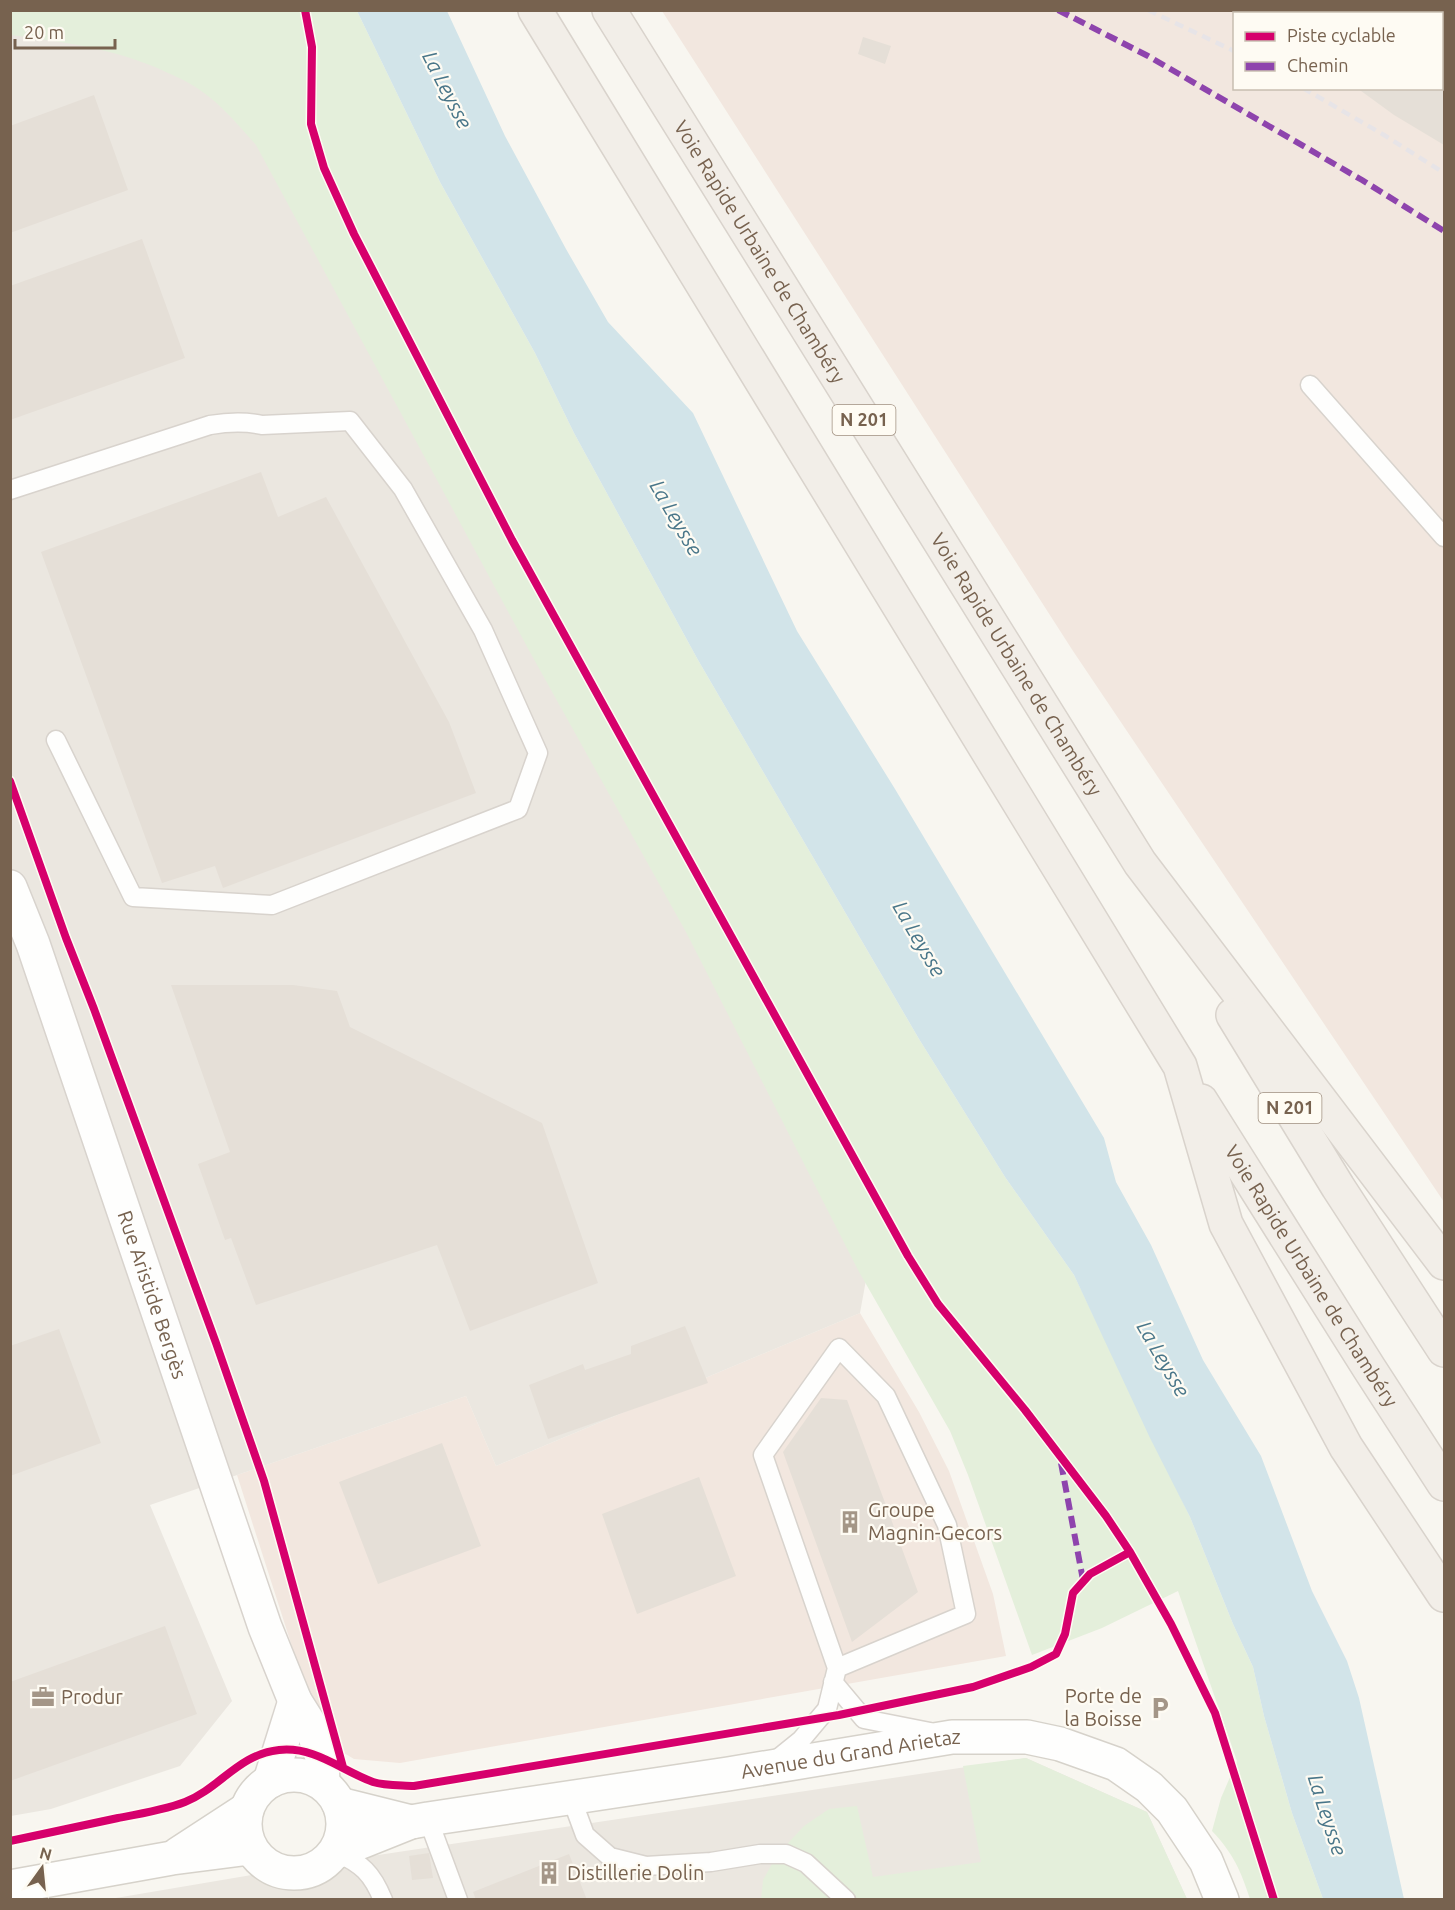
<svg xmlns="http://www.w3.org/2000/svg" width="1455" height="1910" viewBox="0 0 1455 1910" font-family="Ubuntu,sans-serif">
<rect width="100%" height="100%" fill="#f8f6f0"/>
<path fill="#f2e7df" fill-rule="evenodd" d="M662 11H1444V1202L1073 651ZM1234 14H1442V88H1234Z
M860 1313 919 1412 949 1471 993 1594 1006 1656 400 1763 354 1759 322 1740 237 1475 466 1396 496 1466Z"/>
<path fill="#ebe7e0" d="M11 11H241L872 1247 860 1313 496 1466 466 1396 150 1505 232 1701 180 1766 51 1809 11 1816Z
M1026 1758 1147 1812 1187 1899 104 1900 298 1867Z"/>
<path fill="#e4efdb" d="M11 11H357L440 182 535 353 574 433 698 660 919 1039 1005 1177 1074 1275 1190 1517 1233 1624 1253 1667 1264 1716 1292 1813 1323 1899H1250C1241 1871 1233 1853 1212 1831L1221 1798 1237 1761 1178 1591 1102 1628 1032 1655 968 1475 950 1431 858 1270 686 932 531 654 256 145C239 126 222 105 200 90 186 80 170 74 155 67 106 47 62 42 11 35Z
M1026 1758 1147 1812 1187 1899 761 1900 763 1880 777 1855 804 1826 829 1809 857 1806 873 1877 981 1862 963 1766Z"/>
<path fill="#d2e4e9" d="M357 11H447L505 136 566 249 608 322 693 413 797 631 895 789 1104 1138 1116 1182 1151 1245 1203 1360 1261 1456 1312 1591 1347 1661 1359 1698 1404 1899H1323L1292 1813 1264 1716 1253 1667 1233 1624 1190 1517 1150 1438 1074 1275 1005 1177 919 1039 698 660 574 433 535 353 440 182Z"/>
<path fill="#e5dfd7" d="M863 37 891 46 885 64 858 54Z
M1442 63 1444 64V145L1394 115 1357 88H1442Z
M94 95 128 190 10 233V126Z
M142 239 185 358 10 420V286Z
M261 472 278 517 326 497 449 722 476 793 223 888 215 866 162 883 41 552Z
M171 985H293L337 991 350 1027 542 1123 598 1283 470 1331 437 1245 256 1305 231 1238 225 1240 198 1164 230 1152Z
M685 1326 708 1383 548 1439 529 1385 583 1364 585 1370 631 1354V1346Z
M59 1329 101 1443 10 1476V1346Z
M821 1398 847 1400 918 1592 852 1642 783 1452Z
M442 1443 481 1546 378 1584 339 1482Z
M699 1477 736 1576 637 1614 602 1514Z
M165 1626 197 1714 10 1781V1682Z
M429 1853 433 1878 412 1880 409 1856Z
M569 1854 587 1900H476L473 1892Z"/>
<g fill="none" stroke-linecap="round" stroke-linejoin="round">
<g stroke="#d8d3cd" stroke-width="21">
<path id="service" d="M1310 385 1444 537
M10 490 210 425C228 422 244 421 262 425L350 421 403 489 483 630 538 753 518 809 272 905 133 897 56 740
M833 1682 864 1719 930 1732
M775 1761 801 1740 827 1709 837 1668 763 1455 839 1348 886 1396 947 1525 966 1614 837 1668
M571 1797 585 1835 610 1857 646 1866 711 1862 760 1854H786L806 1863 846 1900
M428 1819 458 1900
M336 1852C362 1864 372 1873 383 1900"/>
</g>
<g stroke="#d8d3cd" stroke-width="36">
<g id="tertiary">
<path id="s1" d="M10 887 33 944 265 1627 295 1701 312 1728 322 1757 323 1784"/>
<path d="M270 1781 295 1701"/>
</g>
</g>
<g stroke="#d6d2ca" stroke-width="36">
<g id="secondary">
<circle cx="294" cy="1824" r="49"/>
<path d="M339 1804 411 1822"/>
<path id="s2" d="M336 1852 411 1822 428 1819 728 1774 952 1737H1027L1060 1744 1116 1764 1149 1787 1172 1810 1206 1861 1222 1900"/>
<path d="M178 1854 247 1809"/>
<path d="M10 1887 172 1858 250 1848"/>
</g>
</g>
<g stroke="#d9d3cc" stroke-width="36">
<g id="trunk">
<path d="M535 10 1180 1066 1226 1224 1346 1447 1444 1595"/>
<path id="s3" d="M609 10 1140 863 1444 1263"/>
<path d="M1233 1015 1338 1187 1444 1350"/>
<path id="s4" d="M1201 1101 1369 1368 1444 1484"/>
</g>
</g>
<use href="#service" stroke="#fefefd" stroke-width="18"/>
<use href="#tertiary" stroke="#fefefd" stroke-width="33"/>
<use href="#secondary" stroke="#fefefd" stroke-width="33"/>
<use href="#trunk" stroke="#f2eee8" stroke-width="33"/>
<path stroke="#e7e4e7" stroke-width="4.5" stroke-dasharray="9 6" stroke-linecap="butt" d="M1148 10 1234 51
M1303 88 1384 135 1444 173"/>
<path stroke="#8e44ad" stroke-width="6" stroke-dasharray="12 6" stroke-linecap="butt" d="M1058 10 1148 56 1362 180 1444 231
M1061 1463 1083 1580"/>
<g stroke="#fefbf3" stroke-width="11">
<path id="cycleway" d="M305 10 312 47 311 124 324 168 354 234 512 540 908 1256 938 1304 1025 1410 1106 1516 1130 1552 1171 1624 1215 1713 1274 1900
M10 781 66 938 94 1009 216 1343 264 1481 343 1767
M10 1841C46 1833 82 1826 118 1818 140 1814 164 1810 185 1802 220 1788 239 1754 279 1750 315 1746 342 1771 373 1782 385 1786 402 1785 414 1786L839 1715 973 1687 1031 1667 1056 1654 1065 1634 1073 1593 1090 1574 1130 1552"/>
</g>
<use href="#cycleway" stroke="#d6006c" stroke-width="8"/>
</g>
<defs>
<g id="building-bare" transform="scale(1.8)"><path d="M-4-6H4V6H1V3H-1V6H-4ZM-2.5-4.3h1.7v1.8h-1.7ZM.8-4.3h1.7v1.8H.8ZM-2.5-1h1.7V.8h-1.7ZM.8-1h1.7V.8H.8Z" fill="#a49687" stroke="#fefbf3" stroke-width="2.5" paint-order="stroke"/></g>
<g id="office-bare" transform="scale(1.8)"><path d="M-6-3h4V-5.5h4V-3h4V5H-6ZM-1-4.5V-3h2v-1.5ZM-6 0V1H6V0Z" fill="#a49687" stroke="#fefbf3" stroke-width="2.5" paint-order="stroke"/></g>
<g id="parking-bare" transform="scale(1.8)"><path d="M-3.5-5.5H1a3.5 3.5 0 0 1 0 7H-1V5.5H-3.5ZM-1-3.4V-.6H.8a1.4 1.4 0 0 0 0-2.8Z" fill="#a49687" stroke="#fefbf3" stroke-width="2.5" paint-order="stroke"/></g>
</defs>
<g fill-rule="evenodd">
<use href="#building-bare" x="850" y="1522"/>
<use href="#office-bare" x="43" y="1697"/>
<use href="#parking-bare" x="1160" y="1708"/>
<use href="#building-bare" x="549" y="1873"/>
</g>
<g text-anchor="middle" stroke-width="4.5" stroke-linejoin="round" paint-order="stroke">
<g fill="#fefbf3" stroke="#a09080" stroke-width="1.5">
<rect x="832.5" y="405" width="63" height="30" rx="4.5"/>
<rect x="1258.5" y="1093" width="63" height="30" rx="4.5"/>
</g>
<g font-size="18" font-weight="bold" fill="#77624f">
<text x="864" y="426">N 201</text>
<text x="1290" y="1114">N 201</text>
</g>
<g font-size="20" fill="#77624f" stroke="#fefbf3">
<text dy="7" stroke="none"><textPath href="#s3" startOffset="285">Voie Rapide Urbaine de Chambéry</textPath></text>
<text dy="7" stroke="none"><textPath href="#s3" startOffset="771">Voie Rapide Urbaine de Chambéry</textPath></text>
<text dy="7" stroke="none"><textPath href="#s4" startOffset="207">Voie Rapide Urbaine de Chambéry</textPath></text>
<text dy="7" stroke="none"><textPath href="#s1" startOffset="432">Rue Aristide Bergès</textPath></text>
<text dy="7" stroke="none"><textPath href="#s2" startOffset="526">Avenue du Grand Arietaz</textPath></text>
</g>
<g font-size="20" fill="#77624f" stroke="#fefbf3" text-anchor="start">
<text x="868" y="1517">Groupe<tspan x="868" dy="23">Magnin-Gecors</tspan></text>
<text x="1142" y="1703" text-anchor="end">Porte de<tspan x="1142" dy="23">la Boisse</tspan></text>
<text x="61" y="1704">Produr</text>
<text x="567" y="1880">Distillerie Dolin</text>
</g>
<g font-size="21" font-style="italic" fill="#497689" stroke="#fefbf3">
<text transform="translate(447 90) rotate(63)" y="7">La Leysse</text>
<text transform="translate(676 518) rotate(60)" y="7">La Leysse</text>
<text transform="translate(919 939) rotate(60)" y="7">La Leysse</text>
<text transform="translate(1163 1359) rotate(60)" y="7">La Leysse</text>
<text transform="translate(1327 1815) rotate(72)" y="7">La Leysse</text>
</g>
</g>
<rect width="1455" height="1910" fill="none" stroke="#77624f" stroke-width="24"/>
<rect x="1233" y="12" width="210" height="78" fill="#fefbf3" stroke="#c8beb1" stroke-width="1.5"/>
<rect x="1245" y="32" width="30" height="9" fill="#d6006c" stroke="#c8beb1" stroke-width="1.5"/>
<text x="1287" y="42" font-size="18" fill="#77624f">Piste cyclable</text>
<rect x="1245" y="62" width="30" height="9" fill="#8e44ad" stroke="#c8beb1" stroke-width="1.5"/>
<text x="1287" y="72" font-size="18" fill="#77624f">Chemin</text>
<g transform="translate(42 1868) rotate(15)" stroke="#fefbf3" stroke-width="4.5" paint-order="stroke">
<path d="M0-4.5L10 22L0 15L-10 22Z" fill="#77624f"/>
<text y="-9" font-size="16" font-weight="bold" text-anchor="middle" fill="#77624f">N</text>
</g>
<path d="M15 39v9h100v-9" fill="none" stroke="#77624f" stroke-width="3"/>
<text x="24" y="39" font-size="18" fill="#77624f" stroke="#fefbf3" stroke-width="4.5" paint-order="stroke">20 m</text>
</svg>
